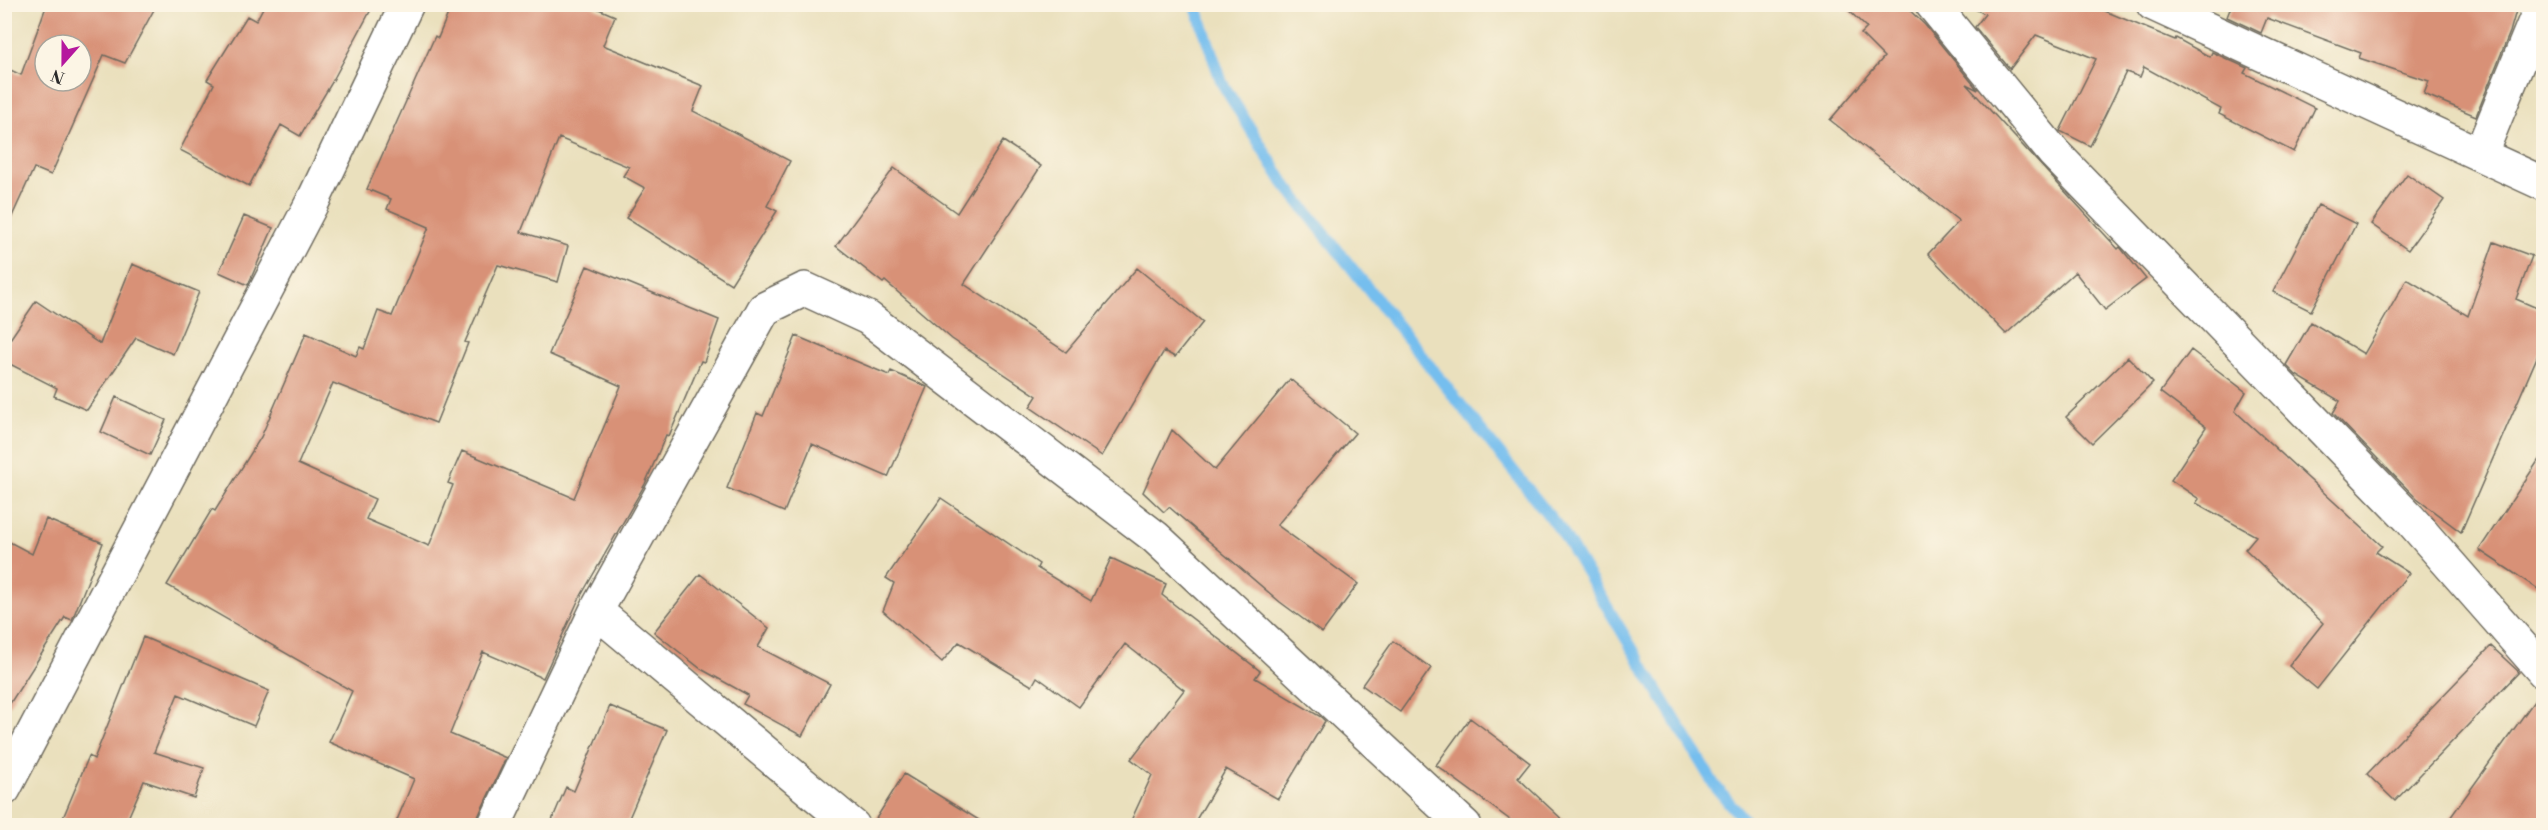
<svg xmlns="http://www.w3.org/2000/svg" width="2548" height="830" viewBox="0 0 2548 830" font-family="'Libre Bodoni',serif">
<rect width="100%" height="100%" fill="#fcf5e5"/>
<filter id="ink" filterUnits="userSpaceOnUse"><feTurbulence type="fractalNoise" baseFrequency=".0167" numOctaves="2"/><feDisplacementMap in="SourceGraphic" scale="12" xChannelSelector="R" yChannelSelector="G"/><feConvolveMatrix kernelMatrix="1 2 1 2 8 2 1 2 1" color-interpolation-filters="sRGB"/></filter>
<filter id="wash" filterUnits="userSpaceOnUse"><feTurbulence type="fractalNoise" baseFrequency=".008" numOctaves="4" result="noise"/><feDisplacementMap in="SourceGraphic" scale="24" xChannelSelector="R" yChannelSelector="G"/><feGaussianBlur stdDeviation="1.35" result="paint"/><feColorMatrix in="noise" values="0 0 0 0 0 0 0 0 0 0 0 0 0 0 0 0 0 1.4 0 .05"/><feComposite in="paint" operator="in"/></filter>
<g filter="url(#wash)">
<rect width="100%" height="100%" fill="#eae0bd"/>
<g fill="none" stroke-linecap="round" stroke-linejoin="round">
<path stroke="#75beee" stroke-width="12" d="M1195 4 1222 83 1284 183 1562 532 1715 786 1749 826"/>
</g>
<g id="blocks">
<path fill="#d89177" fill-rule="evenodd" d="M47 4H157L125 63 104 55 51 175 34 168 4 234V67L21 75ZM45 45H81V81H45Z
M265 4H374L331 84 300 136 281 125 249 186 180 150 214 84 207 80 247 16 256 21Z
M452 4H587L615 16 603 45 703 86 693 111 790 161 767 206 777 211 731 284 626 218 645 188 623 176 629 167 559 138 521 232 568 246 558 282 498 265 465 342 468 343 436 423 333 383 298 464 375 499 366 519 429 546 453 485 448 483 462 451 574 498 621 386 549 354 587 266 719 320 704 362 701 361 669 436 666 435 645 484 578 601 543 678 483 652 450 734 506 758 474 825H395L414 779 329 742 352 691 167 585 212 509 215 511 261 437 306 333 356 356 360 347 364 349 378 311 392 316 429 227 387 209 391 199 367 189 435 36 438 38Z
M1842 4H1903L1925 25 1978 90 1966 84 2118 249 2120 247 2124 252 2146 279 2105 310 2075 272 2006 334 1928 254 1959 221 1830 120 1884 57 1861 34 1867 28Z
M1965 4H2088L2175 40 2176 38 2210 57 2212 52 2247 68 2244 73 2315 108 2294 152 2219 114 2221 109 2144 67 2140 77 2126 72 2090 146 2060 131 2096 59 2036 35 2010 69 1975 27 1985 14Z
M2232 4H2518L2510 32 2476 116 2424 94 2429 81 2359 58 2361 53 2267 18 2261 33 2227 17Z
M1003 141 1041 166 964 284 1066 352 1137 268 1203 322 1175 357 1164 351 1102 456 1030 407 1037 396 952 339 885 281 883 283 836 246 894 168 957 213Z
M2407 174 2444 200 2408 250 2371 224Z
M2318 205 2356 224 2311 311 2273 292Z
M244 216 273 228 248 285 219 272Z
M2494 242 2532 256 2516 299 2544 311V341L2461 532 2417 499 2333 413 2340 401 2296 375 2286 365 2311 322 2364 354 2407 279 2468 316Z
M132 264 199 292 173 354 136 338 87 410 54 396 57 388 4 361V348L36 301 100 344Z
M796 336 889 375 891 371 927 387 888 477 812 444 784 512 727 488 757 413 763 416Z
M2191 350 2246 392 2235 411 2382 546 2376 552 2409 573 2317 689 2289 666 2323 623 2245 549 2256 536 2196 503 2199 499 2171 480 2206 427 2160 392Z
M2128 357 2153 383 2092 443 2066 417Z
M1290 379 1355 433 1277 525 1358 584 1322 633 1280 602 1169 507 1164 512 1143 492 1172 430 1215 470Z
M116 397 166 420 150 455 101 432Z
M2544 452V593L2479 550Z
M941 498 1039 564 1037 568 1091 601 1111 558 1166 584 1162 595 1260 671 1255 678 1321 717 1325 721 1278 799 1226 769 1193 825H1129L1152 775 1131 759 1184 690 1125 644 1079 707 1037 677 1032 686 959 642 942 662 883 611 894 583 886 578Z
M46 519 103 543 72 620 65 617 4 713V539L32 554Z
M700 574 769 628 758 647 830 684 802 736 743 704 748 695 701 669 654 632Z
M143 637 269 691 254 726 178 694 154 752 204 768 194 798 144 781 125 825H60L89 756 94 759Z
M1393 641 1431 668 1400 712 1362 685Z
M2491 646 2519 672 2395 801 2367 774Z
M2542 690 2544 825H2445Z
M610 706 667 730 626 825H550L566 787 574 791Z
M1470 718 1530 763 1518 778 1568 825H1517L1436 765Z
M904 774 987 825H872Z"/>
</g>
</g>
<g filter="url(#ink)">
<use href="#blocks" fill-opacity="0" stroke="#6e6a5e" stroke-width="1.5"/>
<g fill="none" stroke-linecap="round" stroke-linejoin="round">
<g stroke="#6e6a5e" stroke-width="36">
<path id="minor" d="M1932 4 2054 153 2409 518 2544 672
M2153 4 2544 184
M2481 153 2542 4
M596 611 853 826
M494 826 596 611 764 309 805 289 868 318 1155 537 1465 826"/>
</g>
<g stroke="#6e6a5e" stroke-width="36">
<path id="tertiary" d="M4 789 314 199 407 4"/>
</g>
<use href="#minor" stroke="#fff" stroke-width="33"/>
<use href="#tertiary" stroke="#fff" stroke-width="33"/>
</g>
</g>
<rect width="2548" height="830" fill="none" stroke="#fcf5e5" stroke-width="24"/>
<g transform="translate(63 63) rotate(201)"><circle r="28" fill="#fcf5e5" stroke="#a8a49b" stroke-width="1.5"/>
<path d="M0-4.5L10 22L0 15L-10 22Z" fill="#b5179e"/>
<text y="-9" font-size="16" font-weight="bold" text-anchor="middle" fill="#2b2b2b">N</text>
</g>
</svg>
